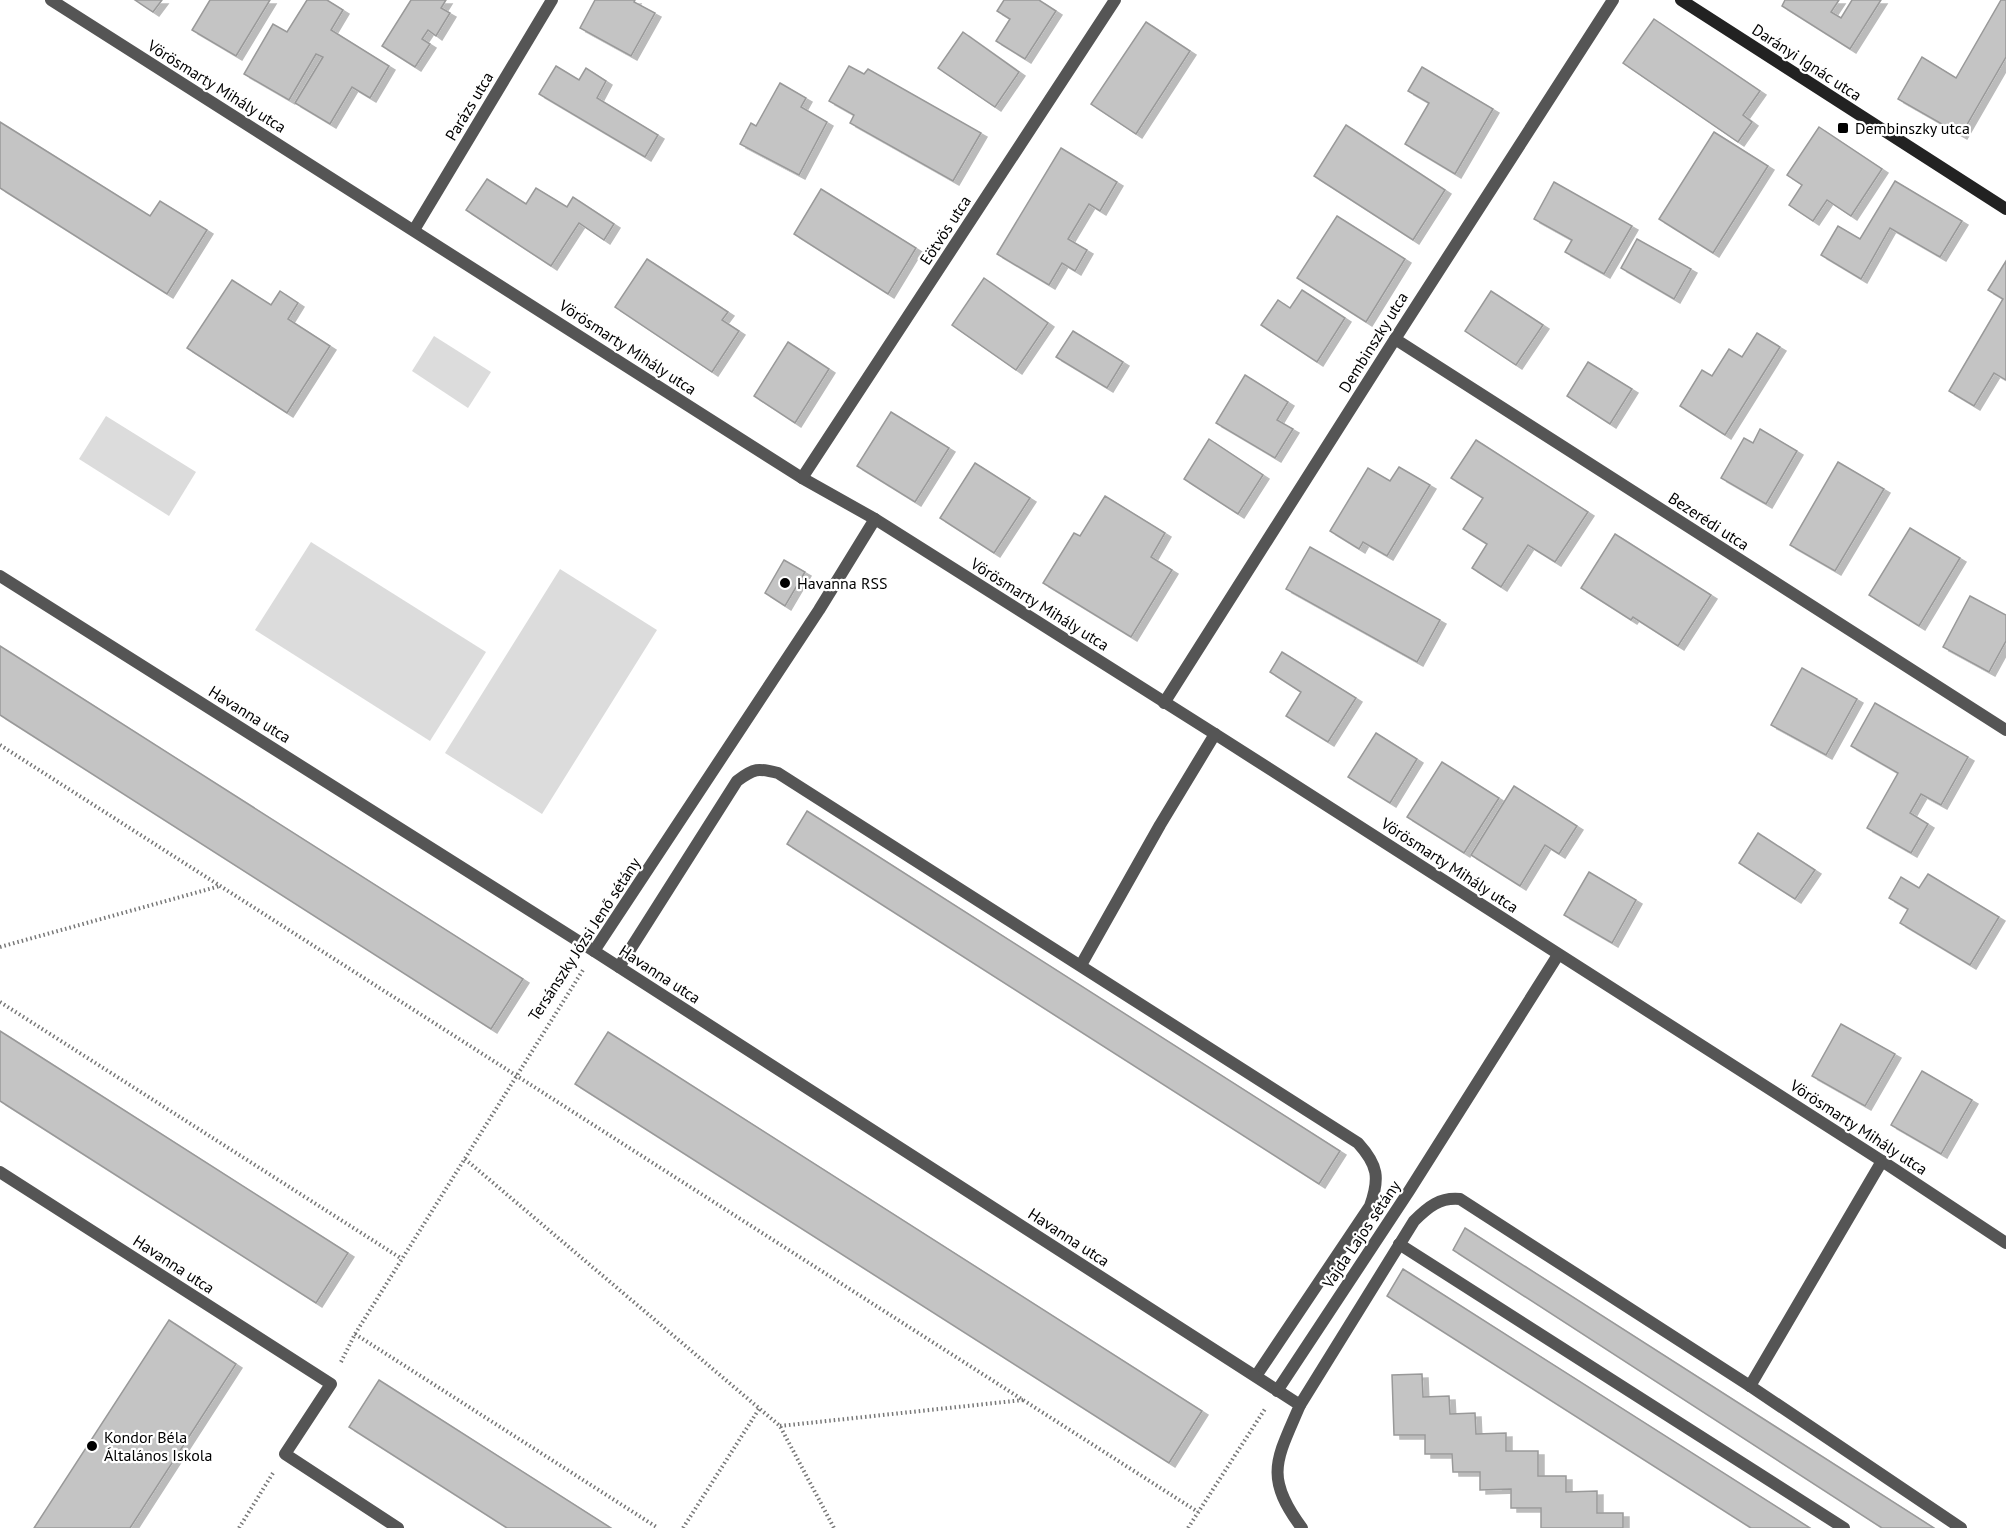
<svg xmlns="http://www.w3.org/2000/svg" width="2006" height="1528" font-family="'PT Sans',sans-serif">
<style>
.green{fill:#dcdcdc}
.building{fill:#c4c4c4;stroke:#999;stroke-width:1.5;filter:url(#shadow)}
.lines{fill:none;stroke-linecap:round;stroke-linejoin:round}
.path{stroke:#777;stroke-width:4;stroke-dasharray:1.5 3;stroke-linecap:butt}
.lane{stroke:#555;stroke-width:12}
.street{stroke:#555;stroke-width:12}
.secondary{stroke:#222;stroke-width:12}
.poi-dot{fill:#000;stroke:#fff;stroke-width:2}
.labels{text-anchor:middle;stroke-width:4.5;stroke-linejoin:round;paint-order:stroke}
.street-label{font-size:16px;fill:#000;stroke:#fff}
.poi-label{font-size:16px;fill:#000;stroke:#fff;text-anchor:start}
</style>
<defs>
<filter id="shadow"><feDropShadow dx="6" dy="4" stdDeviation="0" flood-color="#0004"/></filter>
</defs>
<rect width="100%" height="100%" fill="#fff"/>
<g class="green">
<polygon points="434,336 491,372 468,408 412,371"/>
<polygon points="106,416 196,472 169,516 79,459"/>
<polygon points="311,542 486,652 430,741 255,630"/>
<polygon points="560,569 657,630 542,814 445,753"/>
</g>
<g class="building">
<polygon points="135,0 162,0 153,12"/>
<polygon points="210,0 270,0 236,56 192,30"/>
<polygon points="307,0 327,0 343,10 331,30 389,66 370,98 352,87 330,124 295,103 323,57 316,54 289,100 244,74 273,24 287,32"/>
<polygon points="411,0 446,0 441,8 450,13 436,36 428,30 422,39 430,44 415,67 382,46"/>
<polygon points="595,0 635,0 634,2 655,13 631,56 580,28"/>
<polygon points="1004,0 1039,0 1056,11 1025,59 996,41 1010,19 997,11"/>
<polygon points="1785,0 1839,0 1831,12 1841,18 1852,0 1881,0 1850,49 1782,6"/>
<polygon points="2001,0 2006,0 2006,57 1961,135 1898,99 1922,57 1956,78"/>
<polygon points="1654,19 1760,91 1743,115 1752,122 1738,142 1623,63"/>
<polygon points="1146,22 1190,51 1136,134 1091,104"/>
<polygon points="963,32 1019,72 995,107 938,68"/>
<polygon points="556,66 579,80 586,68 606,81 597,98 658,135 645,157 539,94"/>
<polygon points="849,66 864,74 868,69 981,133 953,181 850,123 854,115 829,101"/>
<polygon points="1422,67 1493,109 1455,174 1405,144 1429,103 1408,91"/>
<polygon points="780,83 806,98 801,107 827,122 799,175 740,144 751,123 756,126"/>
<polygon points="0,122 150,216 160,201 207,230 167,294 0,188"/>
<polygon points="1346,125 1445,190 1413,240 1314,176"/>
<polygon points="1819,127 1882,169 1851,216 1827,200 1813,221 1789,205 1802,185 1787,175"/>
<polygon points="1714,132 1768,166 1713,253 1659,219"/>
<polygon points="1061,148 1117,182 1100,211 1089,204 1068,239 1087,250 1075,271 1062,263 1049,285 997,254"/>
<polygon points="487,179 526,204 536,188 567,207 573,197 614,224 604,240 579,223 551,266 466,210"/>
<polygon points="1895,181 1962,221 1940,257 1890,228 1861,279 1821,255 1838,226 1860,239"/>
<polygon points="1554,182 1632,226 1604,274 1565,252 1572,240 1534,219"/>
<polygon points="821,189 916,248 888,294 794,234"/>
<polygon points="1337,216 1405,259 1366,322 1297,278"/>
<polygon points="1637,239 1691,269 1674,299 1621,268"/>
<polygon points="647,259 728,312 722,320 739,331 712,372 615,307"/>
<polygon points="2006,261 2006,380 1994,373 1974,406 1949,391 2003,299 1988,290"/>
<polygon points="984,278 1048,323 1016,370 952,325"/>
<polygon points="232,280 271,305 280,291 298,303 288,319 330,346 287,413 187,348"/>
<polygon points="1302,290 1345,318 1317,362 1261,325 1278,300 1290,308"/>
<polygon points="1491,291 1543,325 1516,365 1465,331"/>
<polygon points="1073,331 1123,362 1107,388 1056,357"/>
<polygon points="1757,333 1780,347 1725,435 1680,406 1702,370 1712,376 1729,349 1742,357"/>
<polygon points="788,342 829,369 795,423 754,396"/>
<polygon points="1588,362 1632,389 1610,424 1567,396"/>
<polygon points="1245,375 1288,402 1277,420 1293,429 1275,458 1216,423"/>
<polygon points="891,412 949,448 915,502 857,466"/>
<polygon points="1760,429 1797,451 1766,504 1721,478 1744,438 1753,443"/>
<polygon points="1209,439 1263,475 1238,514 1184,479"/>
<polygon points="1476,440 1588,512 1555,562 1528,545 1501,587 1472,568 1487,544 1463,529 1483,498 1451,478"/>
<polygon points="1838,462 1884,489 1835,571 1790,545"/>
<polygon points="975,463 1030,498 994,553 940,518"/>
<polygon points="1399,467 1430,485 1387,556 1363,542 1359,549 1330,531 1368,468 1390,481"/>
<polygon points="1105,496 1165,533 1151,557 1172,570 1131,637 1043,583 1074,533 1080,536"/>
<polygon points="1910,528 1960,558 1919,626 1869,595"/>
<polygon points="1615,534 1711,595 1678,646 1633,617 1631,620 1581,588"/>
<polygon points="1310,547 1440,620 1417,662 1286,589"/>
<polygon points="784,560 805,572 785,606 765,593"/>
<polygon points="1970,596 2006,615 2006,641 1989,672 1943,647"/>
<polygon points="0,646 523,979 491,1029 0,715"/>
<polygon points="1282,652 1356,698 1328,742 1286,716 1301,692 1270,672"/>
<polygon points="1802,668 1857,699 1826,755 1771,725"/>
<polygon points="1875,703 1968,757 1941,805 1921,794 1910,813 1928,824 1911,853 1867,828 1898,773 1851,746"/>
<polygon points="1376,733 1417,759 1390,803 1348,777"/>
<polygon points="1442,762 1499,798 1464,853 1407,817"/>
<polygon points="1514,786 1577,826 1559,854 1545,845 1520,886 1471,855"/>
<polygon points="807,811 1340,1151 1319,1184 787,844"/>
<polygon points="1758,833 1815,870 1795,899 1739,863"/>
<polygon points="1589,872 1636,900 1612,943 1564,915"/>
<polygon points="1928,874 1999,917 1970,965 1900,923 1908,909 1889,898 1901,877 1919,888"/>
<polygon points="1841,1024 1895,1054 1865,1106 1812,1076"/>
<polygon points="0,1031 348,1253 316,1303 0,1101"/>
<polygon points="608,1032 1202,1411 1169,1463 575,1084"/>
<polygon points="1922,1071 1972,1100 1941,1154 1891,1125"/>
<polygon points="1465,1228 1934,1528 1882,1528 1453,1250"/>
<polygon points="1403,1269 1810,1528 1751,1528 1387,1296"/>
<polygon points="169,1320 236,1364 130,1528 34,1528"/>
<polygon points="1422,1374 1423,1397 1449,1396 1450,1414 1475,1413 1476,1434 1506,1433 1506,1451 1538,1451 1538,1476 1566,1476 1566,1492 1597,1491 1597,1513 1623,1513 1623,1528 1541,1528 1541,1508 1511,1508 1511,1489 1480,1490 1480,1472 1453,1472 1452,1454 1425,1454 1425,1435 1394,1435 1392,1375"/>
<polygon points="379,1380 611,1528 507,1528 349,1427"/>
</g>
<g class="lines">
<g class="path">
<polyline points="0,745 1198,1512"/>
<polyline points="0,947 220,886"/>
<polyline points="0,1002 402,1259"/>
<polyline points="465,1159 780,1426 834,1528"/>
<polyline points="355,1334 658,1528"/>
<polyline points="341,1362 355,1334 583,970"/>
<polyline points="780,1426 1023,1400"/>
<polyline points="239,1528 273,1473"/>
<polyline points="683,1528 759,1409"/>
<polyline points="1188,1528 1265,1409"/>
</g>
<g class="lane">
<path d="M619 967 737 781C754 768 758 768 778 773L1358 1143C1378 1165 1380 1178 1370 1206L1256 1376"/>
<polyline points="1399,1244 1844,1528"/>
<path d="M1300 1405 1414 1221C1428 1207 1440 1197 1460 1199L1750 1386 1961 1528"/>
</g>
<g class="street">
<polyline points="51,0 802,478 875,519 1215,734 1882,1161 2006,1243"/>
<polyline points="414,230 552,0"/>
<polyline points="1395,339 2006,730"/>
<polyline points="802,478 1115,0"/>
<path d="M0 576 594 951 1300 1405C1277 1459 1263 1476 1302 1528"/>
<polyline points="1164,703 1395,339 1613,0"/>
<polyline points="594,951 819,610 875,519"/>
<polyline points="1081,965 1160,825 1215,734"/>
<polyline points="0,1172 331,1384 285,1454 398,1528"/>
<polyline points="1750,1386 1882,1161"/>
<polyline points="1277,1391 1409,1191 1558,955"/>
</g>
<polyline class="secondary" points="1681,0 2006,209"/>
</g>
<g class="poi-dot">
<rect x="1837" y="122" width="12" height="12" rx="3"/>
<circle cx="785" cy="583" r="6"/>
<circle cx="92" cy="1446" r="6"/>
</g>
<g class="labels">
<g class="street-label">
<text transform="translate(1807 62) rotate(33)" y="6">Darányi Ignác utca</text>
<text transform="translate(217 86) rotate(32)" y="6">Vörösmarty Mihály utca</text>
<text transform="translate(469 106) rotate(-59)" y="6">Parázs utca</text>
<text transform="translate(945 230) rotate(-57)" y="6">Eötvös utca</text>
<text transform="translate(1373 342) rotate(-58)" y="6">Dembinszky utca</text>
<text transform="translate(628 347) rotate(33)" y="6">Vörösmarty Mihály utca</text>
<text transform="translate(1709 521) rotate(33)" y="6">Bezerédi utca</text>
<text transform="translate(1040 604) rotate(32)" y="6">Vörösmarty Mihály utca</text>
<text transform="translate(250 714) rotate(32)" y="6">Havanna utca</text>
<text transform="translate(1450 865) rotate(33)" y="6">Vörösmarty Mihály utca</text>
<text transform="translate(584 939) rotate(-57)" y="6">Tersánszky Józsi Jenő sétány</text>
<text transform="translate(660 974) rotate(33)" y="6">Havanna utca</text>
<text transform="translate(1859 1127) rotate(33)" y="6">Vörösmarty Mihály utca</text>
<text transform="translate(1361 1234) rotate(-56)" y="6">Vajda Lajos sétány</text>
<text transform="translate(1069 1237) rotate(33)" y="6">Havanna utca</text>
<text transform="translate(174 1264) rotate(33)" y="6">Havanna utca</text>
</g>
<g class="poi-label">
<text x="1855" y="134">Dembinszky utca</text>
<text x="797" y="589">Havanna RSS</text>
<text x="104" y="1443">Kondor Béla<tspan x="104" dy="18">Általános Iskola</tspan></text>
</g>
</g>
</svg>
